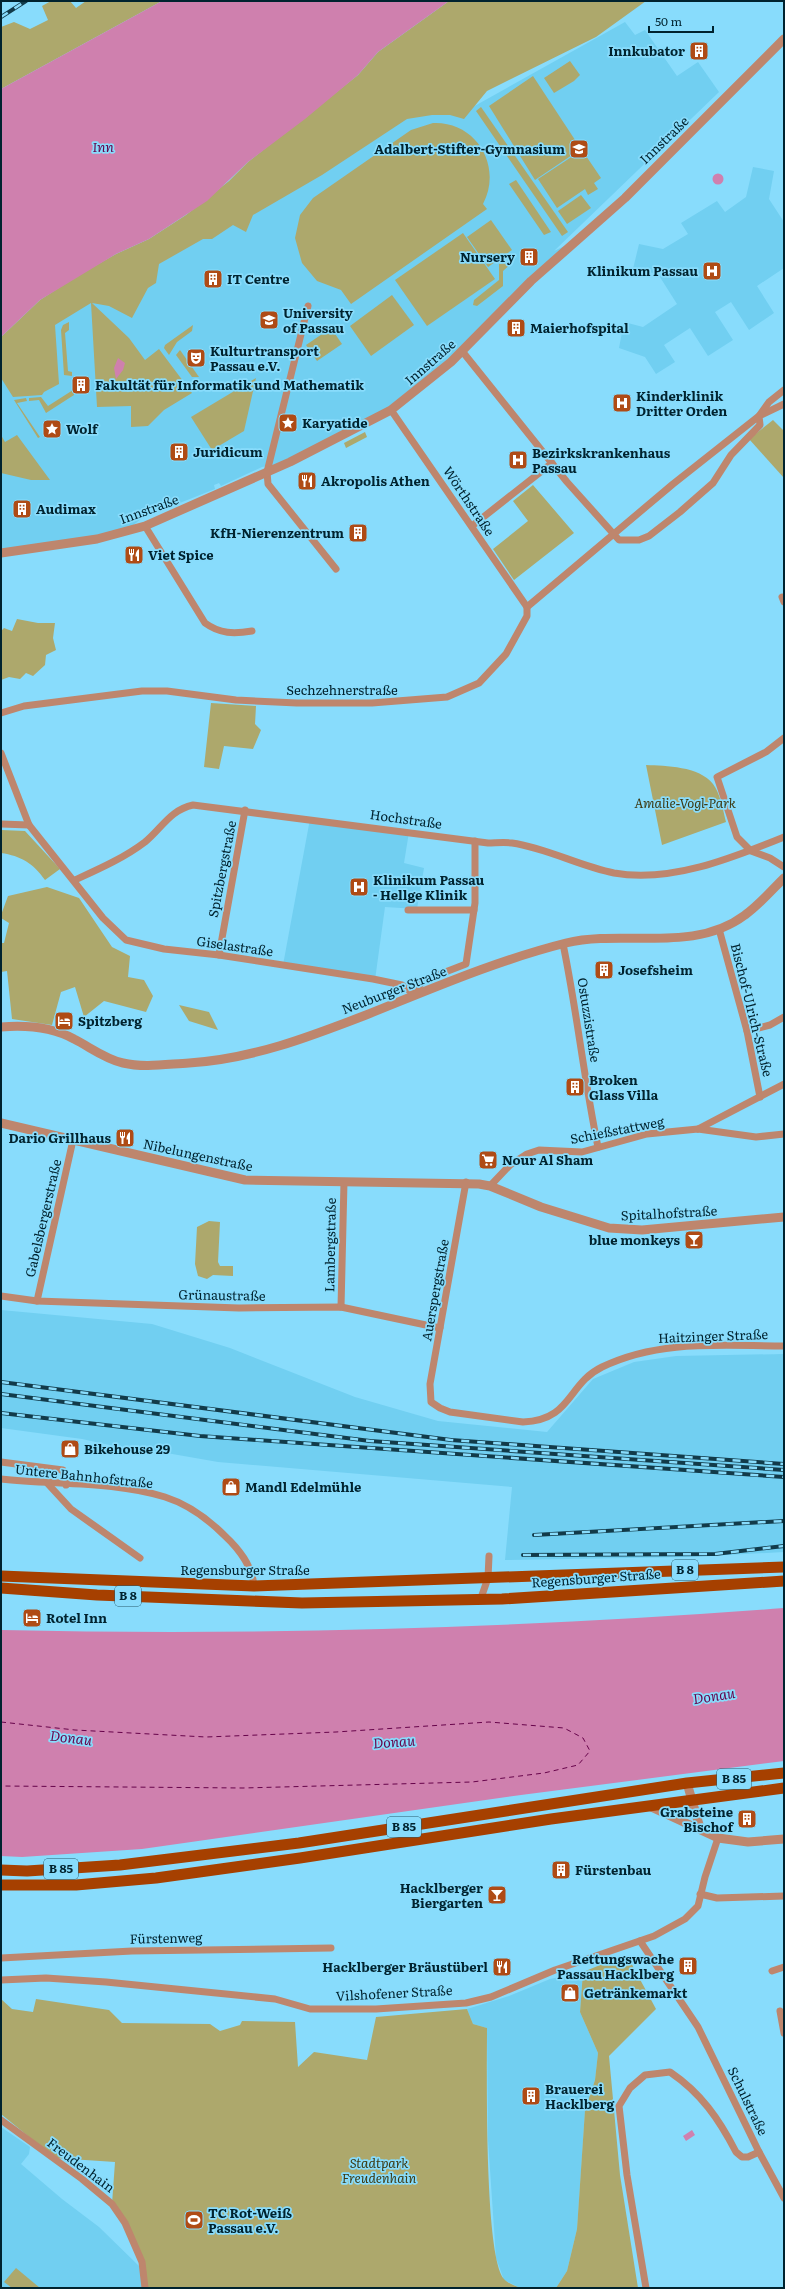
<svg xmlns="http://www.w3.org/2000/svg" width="785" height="2289" font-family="Literata,serif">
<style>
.built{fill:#71cff1}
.green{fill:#ada86c}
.water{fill:#cf80ae}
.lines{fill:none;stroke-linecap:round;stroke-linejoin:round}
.ferry{stroke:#66034a;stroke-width:1;stroke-dasharray:5 4;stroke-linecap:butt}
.minor{stroke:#be866d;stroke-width:7}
.tertiary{stroke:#be866d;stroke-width:9}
.primary{stroke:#a64000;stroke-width:11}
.rail-casing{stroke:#123b4a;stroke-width:4}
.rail{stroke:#88dcfc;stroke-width:2.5;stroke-dasharray:8;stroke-linecap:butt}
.labels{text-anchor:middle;stroke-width:3.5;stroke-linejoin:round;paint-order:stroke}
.shield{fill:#88dcfc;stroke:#295a6c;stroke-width:1}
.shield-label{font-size:12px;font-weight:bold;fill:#00232f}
.poi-label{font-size:13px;font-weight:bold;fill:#00232f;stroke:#88dcfc;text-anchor:start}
.street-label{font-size:13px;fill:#00232f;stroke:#88dcfc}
.park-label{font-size:13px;font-style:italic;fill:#3d3a13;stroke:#88dcfc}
.water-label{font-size:14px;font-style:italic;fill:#66034a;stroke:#88dcfc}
</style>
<rect width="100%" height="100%" fill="#88dcfc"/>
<g class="built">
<polygon points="625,22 635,35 645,30 677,76 698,62 719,92 554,251 577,240 406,399 290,462 262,467 221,486 219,483 214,485 215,489 142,518 124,533 1,553 1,364 67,298 421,108 471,108"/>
<polygon points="753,167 774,171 769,199 784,222 784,268 757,286 774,313 749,330 731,302 715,312 733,340 708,356 690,328 664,345 675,362 656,374 645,357 619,348 624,322 643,327 677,304 658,274 633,269 639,244 663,249 688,234 681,223 717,201 725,212 746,197"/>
<polygon points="310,819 409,832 404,863 424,868 417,909 385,907 375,980 283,965"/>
<polygon points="1,1310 152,1324 230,1348 355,1397 438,1421 547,1432 593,1379 634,1362 676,1356 784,1354 784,1552 688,1557 505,1560 512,1487 218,1462 138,1448 137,1451 82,1439 1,1428"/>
<polygon points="583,1972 580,2012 598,2053 595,2080 585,2110 577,2229 567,2271 556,2288 520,2288 504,2280 496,2258 488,2140 487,2028 473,2024 467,2009 509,1996 550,1979"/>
<polygon points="1,2127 30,2147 29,2154 21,2164 62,2199 99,2227 140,2267 142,2288 1,2288"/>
</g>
<g class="green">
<polygon points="51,1 70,1 76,8 86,1 162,1 1,89 1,27 14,22 30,29 48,20 42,6"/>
<polygon points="449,1 646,1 596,37 487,91 464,119 450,115 432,115 407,119 322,175 253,215 246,232 233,225 212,239 203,239 159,264 156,283 148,288 132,318 109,306 92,303 129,338 145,360 159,349 192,393 164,410 148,426 131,427 131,406 97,407 91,303 55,325 59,384 44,392 42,395 13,397 1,378 1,337 40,300 77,276 116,254 149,239 186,215 229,181 248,162 358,75 378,52"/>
<polygon points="570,61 580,75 574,81 554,93 544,78"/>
<polygon points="533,76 581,149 535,180 489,106"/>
<polygon points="481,107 568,232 562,236 476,111"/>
<path d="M433 123C476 121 503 166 483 204L487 209 351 304 341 290 317 281 302 263 295 238 300 215 313 198 411 130Z"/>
<polygon points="582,150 601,178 594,183 598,189 588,195 585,189 557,208 538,179"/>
<polygon points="516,180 551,232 544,235 509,184"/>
<polygon points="581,195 591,208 567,224 558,211"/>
<polygon points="491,220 512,250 488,267 467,237"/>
<polygon points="463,233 495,279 427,326 395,280"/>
<polygon points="514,261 503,271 503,286 477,306 473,305 474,300 499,280 499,264"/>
<polygon points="392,295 414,325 371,356 350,326"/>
<polygon points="69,322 69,330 65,333 68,371 72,372 72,376 64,375 61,330 63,325"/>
<polygon points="193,325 192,331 177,342 169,355 164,348 165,345"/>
<polygon points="331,328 342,344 317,361 306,345"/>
<polygon points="180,350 199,377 192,377 176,355"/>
<polygon points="256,378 244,431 212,450 191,417"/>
<polygon points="73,390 74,395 46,413 39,400 29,401 29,398 41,397 48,406"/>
<polygon points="26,398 27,401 17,403 40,437 38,438 14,400"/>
<polygon points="773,420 784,431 784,478 749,439"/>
<polygon points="365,432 367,437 346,448 344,443"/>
<polygon points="1,435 5,442 17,435 50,480 31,480 1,473"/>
<polygon points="533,485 574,533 514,580 493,549 528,521 513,501"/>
<polygon points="17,619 38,623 55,623 53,638 56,650 46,655 45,665 33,676 26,673 20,679 9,677 1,680 1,631 4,628 12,631"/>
<polygon points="211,703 256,706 255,724 261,730 253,749 224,746 219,769 204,767"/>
<path d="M646 765C666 766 699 766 713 784 720 793 723 810 726 822L662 845Z"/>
<path d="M1 830 25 831 60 869 45 880C33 863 21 856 1 853Z"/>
<polygon points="47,887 79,898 112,947 130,956 128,977 144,980 153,996 146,1012 104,1001 84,1017 75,987 61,992 52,1025 12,1019 7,971 1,972 1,943 4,943 9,923 1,918 1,915 8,896"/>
<polygon points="179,1005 209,1012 218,1030 189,1021"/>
<polygon points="209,1221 220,1222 218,1262 220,1266 233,1266 233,1276 213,1275 207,1279 198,1276 195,1264 197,1227"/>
<polygon points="629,1959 656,2009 609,2056 620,2175 638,2288 556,2288 567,2271 577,2229 585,2110 595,2080 598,2053 580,2012 583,1972 610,1961"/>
<path d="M1 1999 12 2009 33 2012 36 1999 109 2010 122 2023 210 2024 220 2031 240 2025 242 2021 295 2022 298 2067 314 2052 367 2060 376 2017 467 2009 473 2024 487 2028C487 2068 484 2256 504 2279 507 2283 516 2286 520 2288H146L143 2258 112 2204 115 2162 55 2158 1 2114Z"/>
<polygon points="16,2268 40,2288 12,2288 4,2282"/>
</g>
<g class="water">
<polygon points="162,1 449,1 378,52 358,75 305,119 248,162 207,201 149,239 116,254 40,300 1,337 1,89"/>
<circle cx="718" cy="179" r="5.5"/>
<polygon points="118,358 125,363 123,370 116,379 114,368"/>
<path d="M784 1608V1761L521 1795 142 1849 22 1857 1 1856V1630C262 1636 524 1628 784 1608Z"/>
<polygon points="692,2130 695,2135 686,2141 683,2136"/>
</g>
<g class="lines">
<polyline class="ferry" points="1,1722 75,1730 206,1737 336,1732 489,1722 564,1728 583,1738 590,1751 578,1765 544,1773 472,1782 243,1788 1,1786"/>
<g class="minor">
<polyline points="308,306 267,472 268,484 336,569"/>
<polyline points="462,351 567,482 619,540 639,540 649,536 680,512 713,483 731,455 760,425 759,416 784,404"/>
<polyline points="391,410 527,607"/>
<path d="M145 526 205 623C220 634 234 634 252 631"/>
<polyline points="472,526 552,463"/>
<polyline points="782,597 784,602"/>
<polyline points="1,713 24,706 142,691 167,691 236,700 297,703 372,703 447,697 479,683 506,654 527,616 527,607 673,484 759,416 769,402 784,390"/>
<polyline points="784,738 766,752 717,777 737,837 751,851 770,858 784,867"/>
<polyline points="1,753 29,825 103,918 126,940 164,949 219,955 373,979 402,985 415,995 422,981 466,964 475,903 475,841"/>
<polyline points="1,824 29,825"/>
<path d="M75 880C99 869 124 858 145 842 162 828 170 810 193 805L488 843C495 843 504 842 512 843 547 848 579 866 614 873 671 883 732 858 784 837"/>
<polyline points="408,910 474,910"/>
<polyline points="719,929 747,1031 760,1097"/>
<path d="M563 944C577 1011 584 1080 598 1147"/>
<polyline points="219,955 245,810"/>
<polyline points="747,1031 770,1025 784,1017"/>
<polyline points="698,1129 784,1084"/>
<path d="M466 1182 430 1384 431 1402 440 1408 450 1412 523 1422C572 1420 567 1384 602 1367 660 1339 722 1346 784 1346"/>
<polyline points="490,1186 510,1165 527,1154 539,1150 582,1152 647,1134 698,1129 756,1137 784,1134"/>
<polyline points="1,1296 37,1301 239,1308 341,1307 440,1328"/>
<polyline points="37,1301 73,1140"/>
<polyline points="341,1307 344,1182"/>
<polyline points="1,1462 63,1470 66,1485"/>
<path d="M1 1479C55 1485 113 1481 165 1497 187 1504 208 1519 224 1535 239 1549 252 1565 254 1586"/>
<polyline points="48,1484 71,1509 140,1558"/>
<polyline points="481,1598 488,1578 489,1556"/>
<polyline points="700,1894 717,1898 784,1896"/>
<path d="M640 1941 698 2027 759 2152 748 2157H742L736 2152C719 2119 701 2093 670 2072L645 2075 630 2088 619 2106 627 2175 646 2288"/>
<polyline points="1,1958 132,1951 331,1948"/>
<polyline points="772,1971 784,1967"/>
<polyline points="1,1980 46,1978 106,1982 275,1999 310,2009 376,2009 466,2003 491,1997 555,1970 654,1936 685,1919 698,1906 705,1877 718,1838"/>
<polyline points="780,2011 784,2033"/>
<polyline points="1,2120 82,2179 112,2204 125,2223 142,2262 145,2288"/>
<polyline points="759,2152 784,2198"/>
</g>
<g class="tertiary">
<polyline points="1,553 97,539 145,526 290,462 391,410 451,362 531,281 625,198 784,39"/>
<path d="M1 1027C25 1025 52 1027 74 1039 90 1047 105 1059 123 1063 144 1068 168 1064 189 1063 252 1059 309 1037 366 1015 431 989 498 960 566 943 625 929 693 954 745 915 759 905 772 890 784 878"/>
<polyline points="1,1123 245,1180 479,1184 490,1186 541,1207 609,1228 642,1230 784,1217"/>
<polyline points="687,1783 700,1828"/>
<polyline points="649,1806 718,1838 748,1842 784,1839"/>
</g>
<g class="primary">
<polyline points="1,1576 254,1586 784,1567"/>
<polyline points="1,1588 97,1595 302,1603 502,1599 784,1581"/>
<polyline points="1,1870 27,1871 120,1865 299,1843 687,1783 784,1773"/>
<polyline points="1,1885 76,1885 156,1878 300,1858 551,1819 784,1788"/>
</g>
<defs>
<g id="rail">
<polyline points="1,17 26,1"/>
<polyline points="1,1382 451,1440 784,1464"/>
<polyline points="1,1394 370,1441 784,1470"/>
<polyline points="1,1413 200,1436 784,1477"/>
<polyline points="534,1535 784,1521"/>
<polyline points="523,1555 715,1554 784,1546"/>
</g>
</defs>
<use href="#rail" class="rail-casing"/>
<use href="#rail" class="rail"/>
</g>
<defs>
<symbol id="building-square" viewBox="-11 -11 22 22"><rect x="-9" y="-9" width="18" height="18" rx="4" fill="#af4b15" stroke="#88dcfc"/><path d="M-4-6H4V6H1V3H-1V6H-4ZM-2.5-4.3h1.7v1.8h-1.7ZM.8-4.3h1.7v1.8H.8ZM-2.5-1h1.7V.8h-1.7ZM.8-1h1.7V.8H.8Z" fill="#fff"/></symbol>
<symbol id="school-square" viewBox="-11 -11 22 22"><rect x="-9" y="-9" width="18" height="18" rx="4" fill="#af4b15" stroke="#88dcfc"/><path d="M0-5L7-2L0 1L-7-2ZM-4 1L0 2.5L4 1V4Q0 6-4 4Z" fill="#fff"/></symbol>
<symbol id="hospital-square" viewBox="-11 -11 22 22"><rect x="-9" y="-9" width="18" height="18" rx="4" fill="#af4b15" stroke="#88dcfc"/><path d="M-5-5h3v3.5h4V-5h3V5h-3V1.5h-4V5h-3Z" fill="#fff"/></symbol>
<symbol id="university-square" viewBox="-11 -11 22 22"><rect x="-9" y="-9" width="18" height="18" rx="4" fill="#af4b15" stroke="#88dcfc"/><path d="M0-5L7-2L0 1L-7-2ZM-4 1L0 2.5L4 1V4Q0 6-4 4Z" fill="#fff"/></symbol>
<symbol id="theatre-square" viewBox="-11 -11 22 22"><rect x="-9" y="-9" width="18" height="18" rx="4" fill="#af4b15" stroke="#88dcfc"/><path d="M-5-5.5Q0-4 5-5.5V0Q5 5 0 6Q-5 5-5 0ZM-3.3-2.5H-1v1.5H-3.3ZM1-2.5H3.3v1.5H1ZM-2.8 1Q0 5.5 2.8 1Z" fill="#fff"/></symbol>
<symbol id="sight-square" viewBox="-11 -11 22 22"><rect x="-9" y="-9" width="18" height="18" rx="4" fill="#af4b15" stroke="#88dcfc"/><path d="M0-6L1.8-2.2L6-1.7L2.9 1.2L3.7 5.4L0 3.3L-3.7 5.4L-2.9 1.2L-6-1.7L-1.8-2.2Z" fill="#fff"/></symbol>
<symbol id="restaurant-square" viewBox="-11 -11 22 22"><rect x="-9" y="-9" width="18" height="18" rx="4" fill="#af4b15" stroke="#88dcfc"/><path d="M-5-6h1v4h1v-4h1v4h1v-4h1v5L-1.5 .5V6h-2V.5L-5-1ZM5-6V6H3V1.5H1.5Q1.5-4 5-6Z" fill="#fff"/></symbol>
<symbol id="hotel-square" viewBox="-11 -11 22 22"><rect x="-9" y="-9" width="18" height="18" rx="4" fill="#af4b15" stroke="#88dcfc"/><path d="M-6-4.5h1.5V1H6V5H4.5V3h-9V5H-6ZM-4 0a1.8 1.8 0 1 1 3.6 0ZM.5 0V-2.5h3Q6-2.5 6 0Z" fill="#fff"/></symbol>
<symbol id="supermarket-square" viewBox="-11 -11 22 22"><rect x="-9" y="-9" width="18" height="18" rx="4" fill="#af4b15" stroke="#88dcfc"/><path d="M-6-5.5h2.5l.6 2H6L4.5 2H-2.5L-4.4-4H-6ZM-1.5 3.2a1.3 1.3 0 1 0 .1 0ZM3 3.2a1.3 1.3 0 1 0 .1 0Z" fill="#fff"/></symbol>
<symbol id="bar-square" viewBox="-11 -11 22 22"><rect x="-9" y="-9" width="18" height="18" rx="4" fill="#af4b15" stroke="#88dcfc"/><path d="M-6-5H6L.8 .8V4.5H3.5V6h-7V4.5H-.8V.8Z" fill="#fff"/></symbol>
<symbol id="shop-square" viewBox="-11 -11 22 22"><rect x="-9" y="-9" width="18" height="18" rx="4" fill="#af4b15" stroke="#88dcfc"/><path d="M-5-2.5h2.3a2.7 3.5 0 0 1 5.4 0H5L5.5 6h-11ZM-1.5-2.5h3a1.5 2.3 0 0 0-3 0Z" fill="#fff"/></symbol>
<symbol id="stadium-square" viewBox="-11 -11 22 22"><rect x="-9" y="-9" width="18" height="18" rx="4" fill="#af4b15" stroke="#88dcfc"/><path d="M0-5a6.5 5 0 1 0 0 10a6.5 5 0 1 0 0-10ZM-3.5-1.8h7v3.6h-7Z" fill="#fff"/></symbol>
</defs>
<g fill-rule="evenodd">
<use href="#building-square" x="688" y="40" width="22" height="22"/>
<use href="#school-square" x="568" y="138" width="22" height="22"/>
<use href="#building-square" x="518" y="246" width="22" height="22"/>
<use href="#hospital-square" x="701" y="260" width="22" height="22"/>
<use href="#building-square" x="202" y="268" width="22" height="22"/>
<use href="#university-square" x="258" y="309" width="22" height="22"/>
<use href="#building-square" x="505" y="317" width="22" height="22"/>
<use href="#theatre-square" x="185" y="347" width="22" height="22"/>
<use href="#building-square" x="70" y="374" width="22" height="22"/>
<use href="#hospital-square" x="611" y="392" width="22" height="22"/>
<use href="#sight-square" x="277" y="412" width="22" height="22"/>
<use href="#sight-square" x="41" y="418" width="22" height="22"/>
<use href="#building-square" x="168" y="441" width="22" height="22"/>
<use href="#hospital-square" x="507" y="449" width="22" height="22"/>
<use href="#restaurant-square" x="296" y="470" width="22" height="22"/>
<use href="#building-square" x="11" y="498" width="22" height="22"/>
<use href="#building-square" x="347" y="522" width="22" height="22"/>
<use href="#restaurant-square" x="123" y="544" width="22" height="22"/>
<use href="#hospital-square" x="348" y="876" width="22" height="22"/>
<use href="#building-square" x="593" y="959" width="22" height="22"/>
<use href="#hotel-square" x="53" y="1010" width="22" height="22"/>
<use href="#building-square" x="564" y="1076" width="22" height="22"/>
<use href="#restaurant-square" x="114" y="1127" width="22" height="22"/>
<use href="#supermarket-square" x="477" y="1149" width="22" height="22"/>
<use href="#bar-square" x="683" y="1229" width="22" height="22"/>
<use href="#shop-square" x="59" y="1438" width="22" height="22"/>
<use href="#shop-square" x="220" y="1476" width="22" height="22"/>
<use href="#hotel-square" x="21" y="1607" width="22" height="22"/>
<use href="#building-square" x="736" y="1808" width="22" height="22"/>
<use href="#building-square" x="550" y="1859" width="22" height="22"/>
<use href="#bar-square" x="486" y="1884" width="22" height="22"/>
<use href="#building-square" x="677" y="1955" width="22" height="22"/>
<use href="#restaurant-square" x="491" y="1956" width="22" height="22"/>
<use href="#shop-square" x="559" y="1982" width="22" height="22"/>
<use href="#building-square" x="520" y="2085" width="22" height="22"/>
<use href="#stadium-square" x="183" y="2209" width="22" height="22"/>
</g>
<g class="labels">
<g class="shield">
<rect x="672" y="1560" width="26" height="20" rx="3"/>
<rect x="115" y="1586" width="26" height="20" rx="3"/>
<rect x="717" y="1769" width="34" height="20" rx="3"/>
<rect x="387" y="1817" width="34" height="20" rx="3"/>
<rect x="44" y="1859" width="34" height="20" rx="3"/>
</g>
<g class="shield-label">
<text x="685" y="1574">B 8</text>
<text x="128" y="1600">B 8</text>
<text x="734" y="1783">B 85</text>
<text x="404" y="1831">B 85</text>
<text x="61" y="1873">B 85</text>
</g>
<g class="poi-label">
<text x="685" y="56" text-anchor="end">Innkubator</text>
<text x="565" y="154" text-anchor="end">Adalbert-Stifter-Gymnasium</text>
<text x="515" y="262" text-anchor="end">Nursery</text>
<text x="698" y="276" text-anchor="end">Klinikum Passau</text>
<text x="227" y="284">IT Centre</text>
<text x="283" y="318">University<tspan x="283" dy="15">of Passau</tspan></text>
<text x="530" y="333">Maierhofspital</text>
<text x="210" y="356">Kulturtransport<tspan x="210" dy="15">Passau e.V.</tspan></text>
<text x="95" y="390">Fakultät für Informatik und Mathematik</text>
<text x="636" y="401">Kinderklinik<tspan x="636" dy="15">Dritter Orden</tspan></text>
<text x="302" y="428">Karyatide</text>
<text x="66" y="434">Wolf</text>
<text x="193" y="457">Juridicum</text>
<text x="532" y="458">Bezirkskrankenhaus<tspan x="532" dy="15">Passau</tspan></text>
<text x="321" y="486">Akropolis Athen</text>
<text x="36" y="514">Audimax</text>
<text x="344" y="538" text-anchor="end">KfH-Nierenzentrum</text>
<text x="148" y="560">Viet Spice</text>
<text x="373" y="885">Klinikum Passau<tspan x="373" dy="15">- Hellge Klinik</tspan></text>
<text x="618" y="975">Josefsheim</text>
<text x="78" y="1026">Spitzberg</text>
<text x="589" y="1085">Broken<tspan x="589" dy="15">Glass Villa</tspan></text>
<text x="111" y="1143" text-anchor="end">Dario Grillhaus</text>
<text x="502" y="1165">Nour Al Sham</text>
<text x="680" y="1245" text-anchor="end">blue monkeys</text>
<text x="84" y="1454">Bikehouse 29</text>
<text x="245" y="1492">Mandl Edelmühle</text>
<text x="46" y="1623">Rotel Inn</text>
<text x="733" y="1817" text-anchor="end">Grabsteine<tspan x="733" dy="15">Bischof</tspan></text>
<text x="575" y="1875">Fürstenbau</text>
<text x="483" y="1893" text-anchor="end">Hacklberger<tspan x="483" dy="15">Biergarten</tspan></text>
<text x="674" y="1964" text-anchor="end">Rettungswache<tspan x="674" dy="15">Passau Hacklberg</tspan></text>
<text x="488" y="1972" text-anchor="end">Hacklberger Bräustüberl</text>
<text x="584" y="1998">Getränkemarkt</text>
<text x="545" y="2094">Brauerei<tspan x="545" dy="15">Hacklberg</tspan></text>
<text x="208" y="2218">TC Rot-Weiß<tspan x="208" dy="15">Passau e.V.</tspan></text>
</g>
<g class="street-label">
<text transform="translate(664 140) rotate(-44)" y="5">Innstraße</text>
<text transform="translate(430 362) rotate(-41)" y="5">Innstraße</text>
<text transform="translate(469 501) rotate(56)" y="5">Wörthstraße</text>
<text transform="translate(149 509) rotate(-20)" y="5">Innstraße</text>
<text x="342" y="695">Sechzehnerstraße</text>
<text transform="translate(406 819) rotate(8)" y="5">Hochstraße</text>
<text transform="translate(222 869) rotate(-79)" y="5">Spitzbergstraße</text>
<text transform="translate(235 946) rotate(8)" y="5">Giselastraße</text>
<text transform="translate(394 990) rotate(-21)" y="5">Neuburger Straße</text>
<text transform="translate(752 1010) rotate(76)" y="5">Bischof-Ulrich-Straße</text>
<text transform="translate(589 1020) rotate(81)" y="5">Ostuzzistraße</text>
<text transform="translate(617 1130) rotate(-11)" y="5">Schießstattweg</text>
<text transform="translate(198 1155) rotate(12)" y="5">Nibelungenstraße</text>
<text transform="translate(669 1213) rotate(-3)" y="5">Spitalhofstraße</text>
<text transform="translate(43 1218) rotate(-77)" y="5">Gabelsbergerstraße</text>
<text transform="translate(330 1245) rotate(-89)" y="5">Lambergstraße</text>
<text transform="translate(435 1290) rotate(-80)" y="5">Auerspergstraße</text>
<text transform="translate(222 1295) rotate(1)" y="5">Grünaustraße</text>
<text transform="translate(713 1336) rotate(-2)" y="5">Haitzinger Straße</text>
<text transform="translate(84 1476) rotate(6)" y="5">Untere Bahnhofstraße</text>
<text x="245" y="1575">Regensburger Straße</text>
<text transform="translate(596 1578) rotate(-4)" y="5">Regensburger Straße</text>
<text transform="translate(166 1938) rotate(-1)" y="5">Fürstenweg</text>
<text transform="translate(394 1993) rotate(-3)" y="5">Vilshofener Straße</text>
<text transform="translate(748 2101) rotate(64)" y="5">Schulstraße</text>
<text transform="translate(81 2165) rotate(37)" y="5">Freudenhain</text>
</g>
<g class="park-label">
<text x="685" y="808">Amalie-Vogl-Park</text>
<text x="379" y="2168">Stadtpark<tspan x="379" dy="15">Freudenhain</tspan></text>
</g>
<g class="water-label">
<text x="103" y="152">Inn</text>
<text transform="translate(714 1696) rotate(-9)" y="5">Donau</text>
<text transform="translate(71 1738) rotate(7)" y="5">Donau</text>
<text transform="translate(394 1742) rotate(-4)" y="5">Donau</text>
</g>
</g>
<rect width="785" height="2289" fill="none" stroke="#00232f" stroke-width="4"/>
<path d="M649 26v6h64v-6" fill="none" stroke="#00232f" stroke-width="2"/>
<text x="655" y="26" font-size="12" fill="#00232f" stroke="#88dcfc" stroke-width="3" paint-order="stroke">50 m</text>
</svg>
